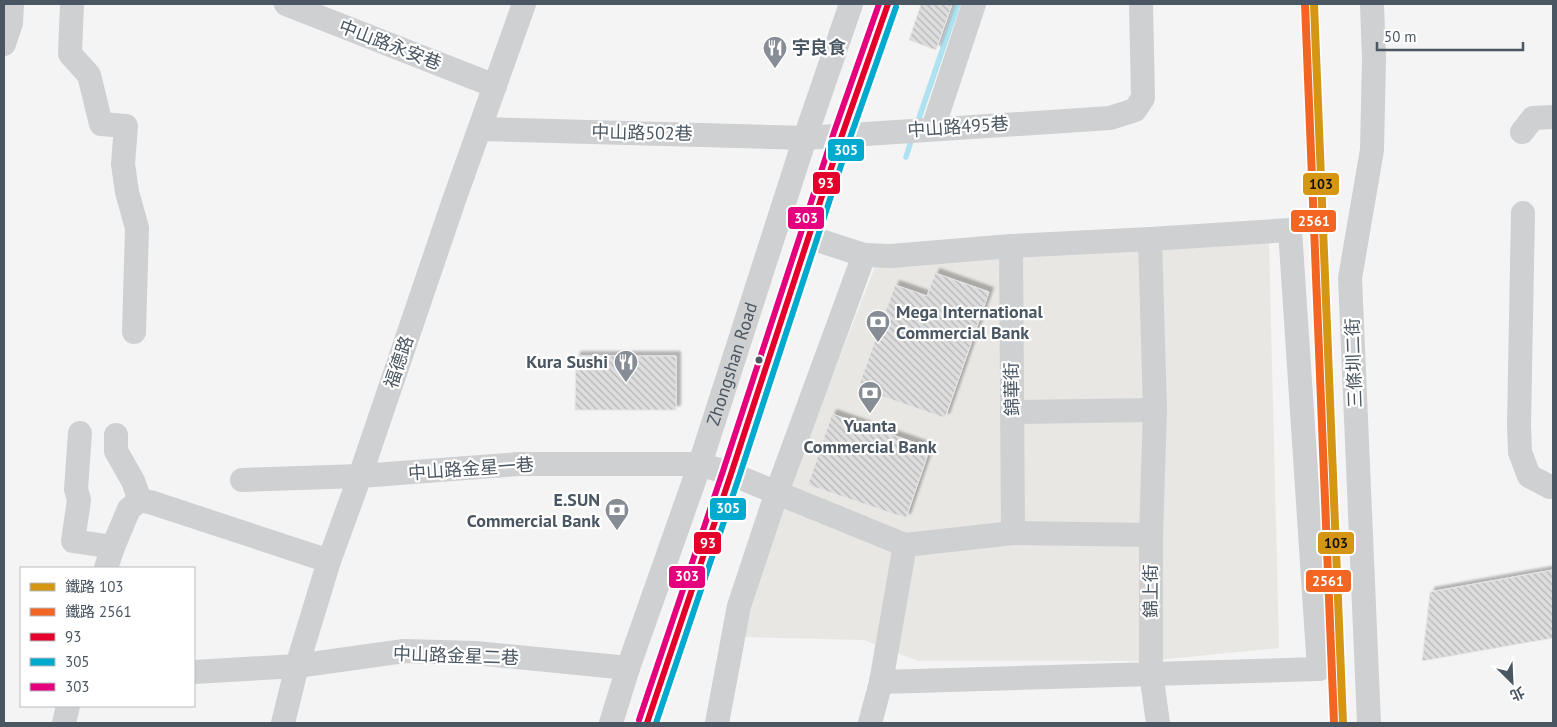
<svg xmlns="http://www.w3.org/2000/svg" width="1557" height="727" font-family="'PT Sans','Noto Sans TC',sans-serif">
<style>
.commercial{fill:#e8e7e3}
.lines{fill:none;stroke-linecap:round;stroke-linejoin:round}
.stream{stroke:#aee2f0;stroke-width:5.5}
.building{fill:url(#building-back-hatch);stroke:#e5e6e7;filter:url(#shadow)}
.minor{stroke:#ced0d2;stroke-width:24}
.bus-1-casing{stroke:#fff;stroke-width:10}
.bus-2-casing{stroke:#fff;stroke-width:10}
.bus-3-casing{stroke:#fff;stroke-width:10}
.bus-1{stroke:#e4002b;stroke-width:6}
.bus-2{stroke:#00a9ce;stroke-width:6}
.bus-3{stroke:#e5007d;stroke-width:6}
.rail-1-casing{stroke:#fff;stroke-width:11}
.rail-2-casing{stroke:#fff;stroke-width:11}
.rail-1{stroke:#d49613;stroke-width:8}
.rail-2{stroke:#f26522;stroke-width:8}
.bus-dot{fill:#4a5661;stroke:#fff;stroke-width:2}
.labels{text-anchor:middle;stroke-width:4.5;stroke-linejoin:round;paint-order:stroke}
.street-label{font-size:18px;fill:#4a5661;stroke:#fff}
.poi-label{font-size:18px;font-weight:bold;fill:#4a5661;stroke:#fff;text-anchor:start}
.line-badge{stroke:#fff;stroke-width:2}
.badge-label{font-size:14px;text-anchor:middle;font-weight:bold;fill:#fff}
.pale-badge-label{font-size:14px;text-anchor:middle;font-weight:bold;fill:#111}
</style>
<defs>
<pattern id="building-back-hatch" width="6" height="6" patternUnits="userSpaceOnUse" patternTransform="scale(1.25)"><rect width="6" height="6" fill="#ddddde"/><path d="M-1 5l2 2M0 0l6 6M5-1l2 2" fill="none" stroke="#b5b6b7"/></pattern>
<filter id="shadow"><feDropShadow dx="4.5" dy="-4.5" stdDeviation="1" flood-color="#0004"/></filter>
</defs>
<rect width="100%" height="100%" fill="#f4f4f4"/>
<polygon class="commercial" points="1269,241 1279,648 1147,661 918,661 864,640 745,637 762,555 875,267"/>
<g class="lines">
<g class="stream">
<polyline points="917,124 958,4"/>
<polyline points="906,157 912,138"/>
</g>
</g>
<g class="building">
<polygon points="921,4 952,4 936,50 909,40"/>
<polygon points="935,273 989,292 945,418 858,388 895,285 927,296"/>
<polygon points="576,356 676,356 676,410 575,410"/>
<polygon points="832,414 930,448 906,518 808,485"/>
<polygon points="1553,570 1553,638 1422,661 1430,592"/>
</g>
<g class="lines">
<g class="minor">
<polyline points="72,4 70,54 89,75 101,124 126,126 123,164 127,192 137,228 134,332"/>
<polyline points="286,4 495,86"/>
<polyline points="4,44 11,23 12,4"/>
<polyline points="933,128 974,4"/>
<polyline points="480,129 805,138 1110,118 1135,110 1143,98 1141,4"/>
<polyline points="1522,132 1533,118 1553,117"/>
<polyline points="1523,213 1519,425 1520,452 1529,476 1550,487 1553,487"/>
<polyline points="808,237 864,255 891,256 1011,246 1150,239 1290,230 1319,669 881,682"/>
<polyline points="1150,239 1155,410 1151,535 1151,673 1158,723"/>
<polyline points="1011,246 1013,533"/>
<polyline points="1012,412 1155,410"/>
<polyline points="80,433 76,489 79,500 73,541 113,547"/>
<polyline points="116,435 116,451 133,481 140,500"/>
<polyline points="242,480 360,476 519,464 700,464 731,474 905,545 1013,533 1151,535"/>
<polyline points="106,568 113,547 129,509 140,500 153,503 329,561"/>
<polyline points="194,672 297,666 404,651 476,653 628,668"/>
<polyline points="64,723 68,706"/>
<polyline points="283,723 297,666 329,561 360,476 453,203 524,4"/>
<path id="s1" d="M611 723 628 668 700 464 805 138 851 4"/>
<polyline points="647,723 731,474 842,135 888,4"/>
<polyline points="717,723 739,606 777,492 864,255"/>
<polyline points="870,723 881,682 905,545"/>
<polyline points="1369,723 1350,278 1372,150 1374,59 1372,4"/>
</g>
<defs>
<polyline id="bus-1" points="647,723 731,474 842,135 888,4"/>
<polyline id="bus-2" points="656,723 739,477 850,138 896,7"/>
<polyline id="bus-3" points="639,720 723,471 834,132 879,4"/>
</defs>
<use href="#bus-1" class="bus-1-casing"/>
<use href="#bus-2" class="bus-2-casing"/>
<use href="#bus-3" class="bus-3-casing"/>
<use href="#bus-1" class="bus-1"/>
<use href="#bus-2" class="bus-2"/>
<use href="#bus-3" class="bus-3"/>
<defs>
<polyline id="rail-1" points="1314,4 1343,723"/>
<polyline id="rail-2" points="1305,4 1334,723"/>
</defs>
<use href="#rail-1" class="rail-1-casing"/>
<use href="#rail-2" class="rail-2-casing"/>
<use href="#rail-1" class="rail-1"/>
<use href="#rail-2" class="rail-2"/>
</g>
<defs>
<symbol id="restaurant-pin" viewBox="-11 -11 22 30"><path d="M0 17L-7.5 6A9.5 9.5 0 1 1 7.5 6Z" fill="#868d94" stroke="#fff"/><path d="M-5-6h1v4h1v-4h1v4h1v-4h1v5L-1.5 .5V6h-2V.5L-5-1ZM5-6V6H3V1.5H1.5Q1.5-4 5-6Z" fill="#fff"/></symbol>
<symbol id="bank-pin" viewBox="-11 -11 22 30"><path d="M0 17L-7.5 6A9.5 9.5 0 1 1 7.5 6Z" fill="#868d94" stroke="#fff"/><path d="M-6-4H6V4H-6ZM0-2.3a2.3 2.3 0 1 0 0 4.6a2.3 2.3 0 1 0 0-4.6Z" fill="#fff"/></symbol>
</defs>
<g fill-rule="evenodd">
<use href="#restaurant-pin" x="761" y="34" width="28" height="38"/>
<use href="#bank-pin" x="864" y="308" width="28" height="38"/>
<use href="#restaurant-pin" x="612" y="348" width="28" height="38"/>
<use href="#bank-pin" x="856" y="379" width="28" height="38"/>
<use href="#bank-pin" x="603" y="496" width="28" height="38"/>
</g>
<circle class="bus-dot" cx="759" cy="360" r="4.5"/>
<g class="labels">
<g class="street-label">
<text transform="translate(390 45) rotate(21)" y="6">中山路永安巷</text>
<text transform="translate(958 127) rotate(-4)" y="6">中山路495巷</text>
<text transform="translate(642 133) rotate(1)" y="6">中山路502巷</text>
<text transform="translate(399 362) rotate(-71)" y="6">福德路</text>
<text transform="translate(1354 363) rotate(-92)" y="6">三條圳二街</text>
<text dy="6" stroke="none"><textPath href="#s1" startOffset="379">Zhongshan Road</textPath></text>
<text transform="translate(1012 389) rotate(-91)" y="6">錦華街</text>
<text transform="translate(471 469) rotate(-4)" y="6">中山路金星一巷</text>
<text transform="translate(1151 591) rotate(-90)" y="6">錦上街</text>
<text transform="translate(456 656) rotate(2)" y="6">中山路金星二巷</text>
</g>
<g class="poi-label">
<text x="792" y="54">宇良食</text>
<text x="896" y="318">Mega International<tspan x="896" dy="21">Commercial Bank</tspan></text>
<text x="608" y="368" text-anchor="end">Kura Sushi</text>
<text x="870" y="432" text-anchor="middle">Yuanta<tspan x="870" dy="21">Commercial Bank</tspan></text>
<text x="600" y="506" text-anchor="end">E.SUN<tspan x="600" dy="21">Commercial Bank</tspan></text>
</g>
</g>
<g class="line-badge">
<rect x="827" y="138" width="38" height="24" rx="5" fill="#00a9ce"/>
<rect x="812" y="171" width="29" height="24" rx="5" fill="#e4002b"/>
<rect x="1302" y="172" width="38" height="24" rx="5" fill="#d49613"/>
<rect x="787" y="206" width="38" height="24" rx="5" fill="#e5007d"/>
<rect x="1290" y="209" width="47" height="24" rx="5" fill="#f26522"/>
<rect x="709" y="497" width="38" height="24" rx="5" fill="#00a9ce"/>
<rect x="1317" y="531" width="38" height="24" rx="5" fill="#d49613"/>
<rect x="693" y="531" width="29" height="24" rx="5" fill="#e4002b"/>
<rect x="668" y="565" width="38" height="24" rx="5" fill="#e5007d"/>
<rect x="1305" y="569" width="47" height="24" rx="5" fill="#f26522"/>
</g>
<g class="badge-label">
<text x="846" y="155">305</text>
<text x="826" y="188">93</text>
<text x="806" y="223">303</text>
<text x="1314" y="226">2561</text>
<text x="728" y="513">305</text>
<text x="708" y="548">93</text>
<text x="687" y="581">303</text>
<text x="1328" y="586">2561</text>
</g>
<g class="pale-badge-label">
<text x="1321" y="189">103</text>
<text x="1336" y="548">103</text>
</g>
<rect width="1557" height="727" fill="none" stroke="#4a5661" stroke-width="10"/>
<rect x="20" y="567" width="175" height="140" fill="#ffffff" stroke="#b7bbc0"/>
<rect x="30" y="583" width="25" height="8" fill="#d49613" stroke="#b7bbc0"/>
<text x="65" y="592" font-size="15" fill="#4a5661">鐵路 103</text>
<rect x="30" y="608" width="25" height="8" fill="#f26522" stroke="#b7bbc0"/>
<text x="65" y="617" font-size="15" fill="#4a5661">鐵路 2561</text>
<rect x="30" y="633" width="25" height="8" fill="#e4002b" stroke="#b7bbc0"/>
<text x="65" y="642" font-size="15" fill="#4a5661">93</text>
<rect x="30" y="658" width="25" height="8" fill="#00a9ce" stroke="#b7bbc0"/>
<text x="65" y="667" font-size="15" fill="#4a5661">305</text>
<rect x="30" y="683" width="25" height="8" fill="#e5007d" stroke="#b7bbc0"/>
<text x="65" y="692" font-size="15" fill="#4a5661">303</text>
<g transform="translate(1512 682) rotate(156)" stroke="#ffffff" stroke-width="4" paint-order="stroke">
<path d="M0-4L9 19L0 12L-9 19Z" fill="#4a5661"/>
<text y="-8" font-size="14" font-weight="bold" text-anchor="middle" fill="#4a5661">北</text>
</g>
<path d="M1377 42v8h146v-8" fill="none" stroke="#4a5661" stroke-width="2.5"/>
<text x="1384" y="42" font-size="15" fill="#4a5661" stroke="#ffffff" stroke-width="4" paint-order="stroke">50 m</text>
</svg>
